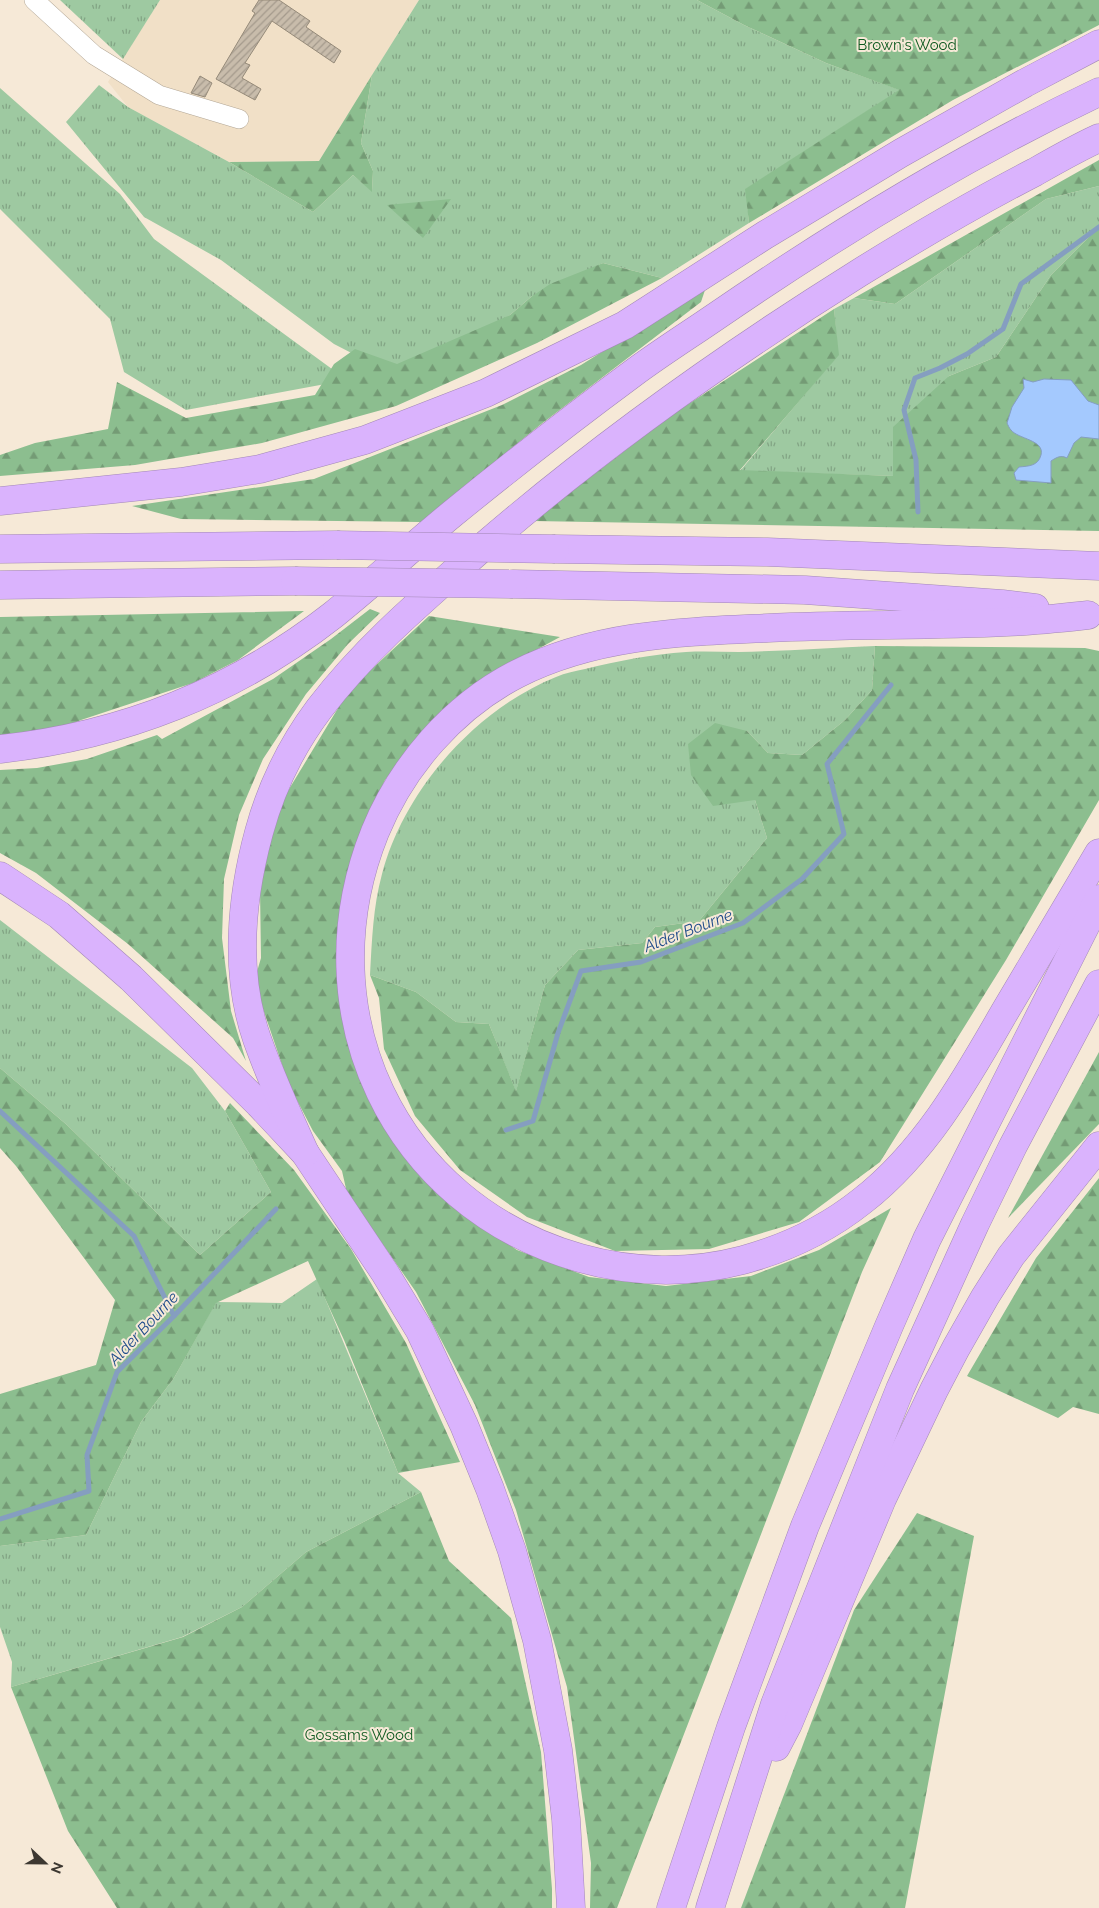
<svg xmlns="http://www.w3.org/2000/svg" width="1099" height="1908" font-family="Raleway,sans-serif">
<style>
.built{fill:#f1e0c7}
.grass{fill:url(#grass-tufts)}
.forest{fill:url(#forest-firs)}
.water{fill:#a4c9fe;stroke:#859ec0}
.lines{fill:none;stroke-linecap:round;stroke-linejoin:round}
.stream{stroke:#859ec0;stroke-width:5}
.building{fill:url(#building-hatch);stroke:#958a79}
.minor-casing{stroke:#b3a796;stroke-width:20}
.highway-casing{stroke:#a388b6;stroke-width:29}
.minor{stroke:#fff;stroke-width:19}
.highway{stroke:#dab3fd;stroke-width:28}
.highway-bridge-casing{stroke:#a388b6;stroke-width:29;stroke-linecap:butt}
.highway-bridge{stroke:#dab3fd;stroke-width:28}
.labels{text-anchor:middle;stroke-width:4;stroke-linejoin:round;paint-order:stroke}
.park-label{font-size:15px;fill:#0f5a20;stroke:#f6e9d7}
.water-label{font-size:16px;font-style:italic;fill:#1e4b8a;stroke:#f6e9d7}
</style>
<defs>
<pattern id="grass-tufts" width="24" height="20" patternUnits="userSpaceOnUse" patternTransform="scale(1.25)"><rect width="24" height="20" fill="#9ec9a1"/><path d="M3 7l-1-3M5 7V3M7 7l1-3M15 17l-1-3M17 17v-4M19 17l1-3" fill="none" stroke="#82a484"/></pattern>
<pattern id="forest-firs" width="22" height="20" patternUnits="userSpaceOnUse" patternTransform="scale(1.25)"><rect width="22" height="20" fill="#8cbe8f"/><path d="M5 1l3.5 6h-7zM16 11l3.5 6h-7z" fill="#749b75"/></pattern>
<pattern id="building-hatch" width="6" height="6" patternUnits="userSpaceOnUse" patternTransform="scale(1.25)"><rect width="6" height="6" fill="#c8bcab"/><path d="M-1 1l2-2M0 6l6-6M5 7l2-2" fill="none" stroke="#a49a8c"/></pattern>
</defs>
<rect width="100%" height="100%" fill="#f6e9d7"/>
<polygon class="built" points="160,0 419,0 319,161 229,162 128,107 108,82"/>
<g class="grass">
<polygon points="60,0 160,0 123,59"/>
<polygon points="419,0 697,0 744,25 826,63 900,90 746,189 749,223 662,278 603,263 531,297 510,315 400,378 334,344 221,260 144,217 66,122 99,85 128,107 229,162 313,212 353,175 372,191 373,171 361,143 372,75"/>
<polygon points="0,88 120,194 154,239 347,380 186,410 124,372 110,319 0,209"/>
<polygon points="1099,186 1099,227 1051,275 996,357 949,376 893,476 740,471 838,355 834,309 854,298 895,304 1046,199"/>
<path d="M875 646 872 690 845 720 802 755 768 753 747 731 755 800 767 838 699 921 655 927 642 943 578 950 545 985 516 1092 489 1024 456 1022 416 992 370 975C372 940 373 907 382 874 404 790 476 709 556 677 565 673 576 671 585 669 618 661 652 654 686 652 704 651 721 652 739 652 784 651 830 648 875 646Z"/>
<polygon points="0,920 192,1068 225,1111 271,1192 200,1255 67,1125 0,1068"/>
<polygon points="317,1279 398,1473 421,1492 306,1552 242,1607 182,1637 11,1687 12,1662 0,1627 0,1546 86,1535 141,1422 174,1378 216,1302 282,1303"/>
</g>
<g class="forest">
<polygon points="697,0 1099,0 1099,25 953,100 749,223 745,189 899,90 826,63 744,25"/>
<polygon points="372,75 361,143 373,171 372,192 353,175 313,212 229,162 319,161"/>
<polygon points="1099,160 1099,186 1046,199 895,304 854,298"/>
<polygon points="451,199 423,238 387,205"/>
<polygon points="1099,227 1099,531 533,521 670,416 834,309 839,355 740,470 893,476 893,427 949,376 996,357 1051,275"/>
<polygon points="603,263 662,278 537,343 396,406 262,443 135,465 0,476 0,455 35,443 108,429 117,382 186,418 315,395 334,364 355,349 397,364 510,315 531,297 550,284"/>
<polygon points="706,287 701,302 540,425 421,522 181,519 132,506 314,479 502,405 581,365"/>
<polygon points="370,609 380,613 348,644 306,694 263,759 239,815 224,879 222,938 231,1011 246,1061 233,1038 128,944 36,873 0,853 0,770 37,768 87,759 157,735 162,739 273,679 331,639"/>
<polygon points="304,611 238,660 193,683 81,720 56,731 0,737 0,617"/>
<polygon points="429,616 560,637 483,679 396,766 385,780 363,827 346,878 337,940 341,1003 361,1077 399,1147 447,1202 517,1250 589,1277 666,1286 751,1276 819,1250 891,1208 862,1272 617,1908 590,1908 591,1863 567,1687 516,1510 475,1405 416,1292 347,1193 342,1171 313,1131 289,1085 262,1006 256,975 261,958 260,889 277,809 349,690"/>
<polygon points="875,646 1085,648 1099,651 1099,800 1006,960 880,1162 799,1222 709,1249 615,1251 527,1217 460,1170 415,1116 384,1049 379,998 370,975 416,992 456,1022 489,1024 516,1091 545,985 578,950 642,943 655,927 699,921 767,838 755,800 713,806 691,775 688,744 715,723 747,731 768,753 802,755 845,720 872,690"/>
<polygon points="1099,1052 1099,1124 1008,1218"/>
<polygon points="0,1068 67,1125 200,1255 271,1192 225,1111 230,1103 294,1170 351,1249 406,1343 460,1462 398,1473 344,1340 308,1261 216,1303 174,1378 141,1422 86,1535 0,1546 0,1394 96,1365 115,1300 16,1166 0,1148"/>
<polygon points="1099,1178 1099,1414 1073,1407 1058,1418 967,1376 1036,1258"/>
<polygon points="421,1492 449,1561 511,1618 541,1752 552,1889 552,1908 117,1908 68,1831 11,1687 183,1637 242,1607 306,1552"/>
<polygon points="917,1513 974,1536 905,1908 741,1908 854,1610"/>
</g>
<path class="water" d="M1023 379 1033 382 1044 379 1071 380 1088 401 1099 405V439L1081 437 1074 443 1067 458C1061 455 1057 457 1051 461V483L1016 480 1014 473 1019 467C1029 466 1038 466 1041 455 1045 440 1018 439 1011 430 1009 428 1008 425 1007 423L1012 407 1024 388Z"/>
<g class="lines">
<g class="stream">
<polyline points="918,512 916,460 904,410 915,378 940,368 967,354 1003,329 1021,284 1099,227"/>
<polyline points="0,1111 134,1236 174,1316"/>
<polyline points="506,1130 533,1121 558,1033 581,971 641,962 743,923 802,879 844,834 827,764 891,685"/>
<polyline points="0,1519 89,1491 87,1455 117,1372 174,1316 276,1209"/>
</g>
</g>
<g class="building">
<polygon points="259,0 279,0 310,21 306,27 341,51 334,63 272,21 245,63 250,65 242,78 261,89 255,100 216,79 255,13 252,11"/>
<polygon points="200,76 212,83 205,97 191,93"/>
</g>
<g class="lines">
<defs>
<polyline id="minor" points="34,0 94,55 159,95 239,119"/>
<g id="highway">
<polyline points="0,501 181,482 260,469 365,440 486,393 625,325 765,235 901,153 1025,83 1099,44"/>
<polyline points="0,549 337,545"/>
<polyline points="555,549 767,552 1099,566"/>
<polyline points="513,584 805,590 1002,604 1035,608"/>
<polyline points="0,585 295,581"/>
<path d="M1088 615C1060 618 1033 621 1006 622 927 626 847 624 768 628 682 632 596 634 517 674 453 707 402 766 375 832 303 1011 393 1205 580 1258 633 1273 690 1274 743 1260 787 1248 827 1229 862 1201 925 1152 965 1081 1004 1013 1036 960 1067 906 1099 853"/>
<path d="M0 749C122 736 236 691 333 615 374 582 412 547 452 514 511 466 571 419 632 374 660 353 689 335 718 315 839 232 966 155 1099 92"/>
<polyline points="0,876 59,915 131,978 259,1104 305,1153 385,1273 420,1331 464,1425 490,1489 512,1551 537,1640 558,1750 566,1819 571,1908"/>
<path d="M305 1153C288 1116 271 1078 257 1039 234 973 241 898 259 832 271 788 292 745 319 709 366 647 426 597 484 546 601 445 728 355 859 273 917 237 975 203 1035 172 1056 160 1077 148 1099 138"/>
<polyline points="776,1747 788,1724 882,1499 934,1390 956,1348 985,1297 1011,1256 1099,1146"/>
<polyline points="671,1908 731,1727 805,1526 889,1326 927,1239 1099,899"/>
<polyline points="710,1908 775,1704 900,1389 975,1224 1013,1146 1099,984"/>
</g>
</defs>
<use href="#minor" class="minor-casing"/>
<use href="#highway" class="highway-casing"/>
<use href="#minor" class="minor"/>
<use href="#highway" class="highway"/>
<defs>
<g id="highway-bridge">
<polyline points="337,545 555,549"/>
<polyline points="295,581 513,584"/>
</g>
</defs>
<use href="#highway-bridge" class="highway-bridge-casing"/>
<use href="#highway-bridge" class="highway-bridge"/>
</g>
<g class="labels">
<g class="park-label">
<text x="907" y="50">Brown's Wood</text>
<text x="359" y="1740">Gossams Wood</text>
</g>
<g class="water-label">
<text transform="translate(688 930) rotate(-21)" y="6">Alder Bourne</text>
<text transform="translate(143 1328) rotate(-47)" y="6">Alder Bourne</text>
</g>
</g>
<g transform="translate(45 1863) rotate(112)" stroke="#f6e9d7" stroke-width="4" paint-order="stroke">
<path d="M0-4L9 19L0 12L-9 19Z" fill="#3d3831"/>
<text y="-8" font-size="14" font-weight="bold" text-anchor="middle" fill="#3d3831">N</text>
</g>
</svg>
